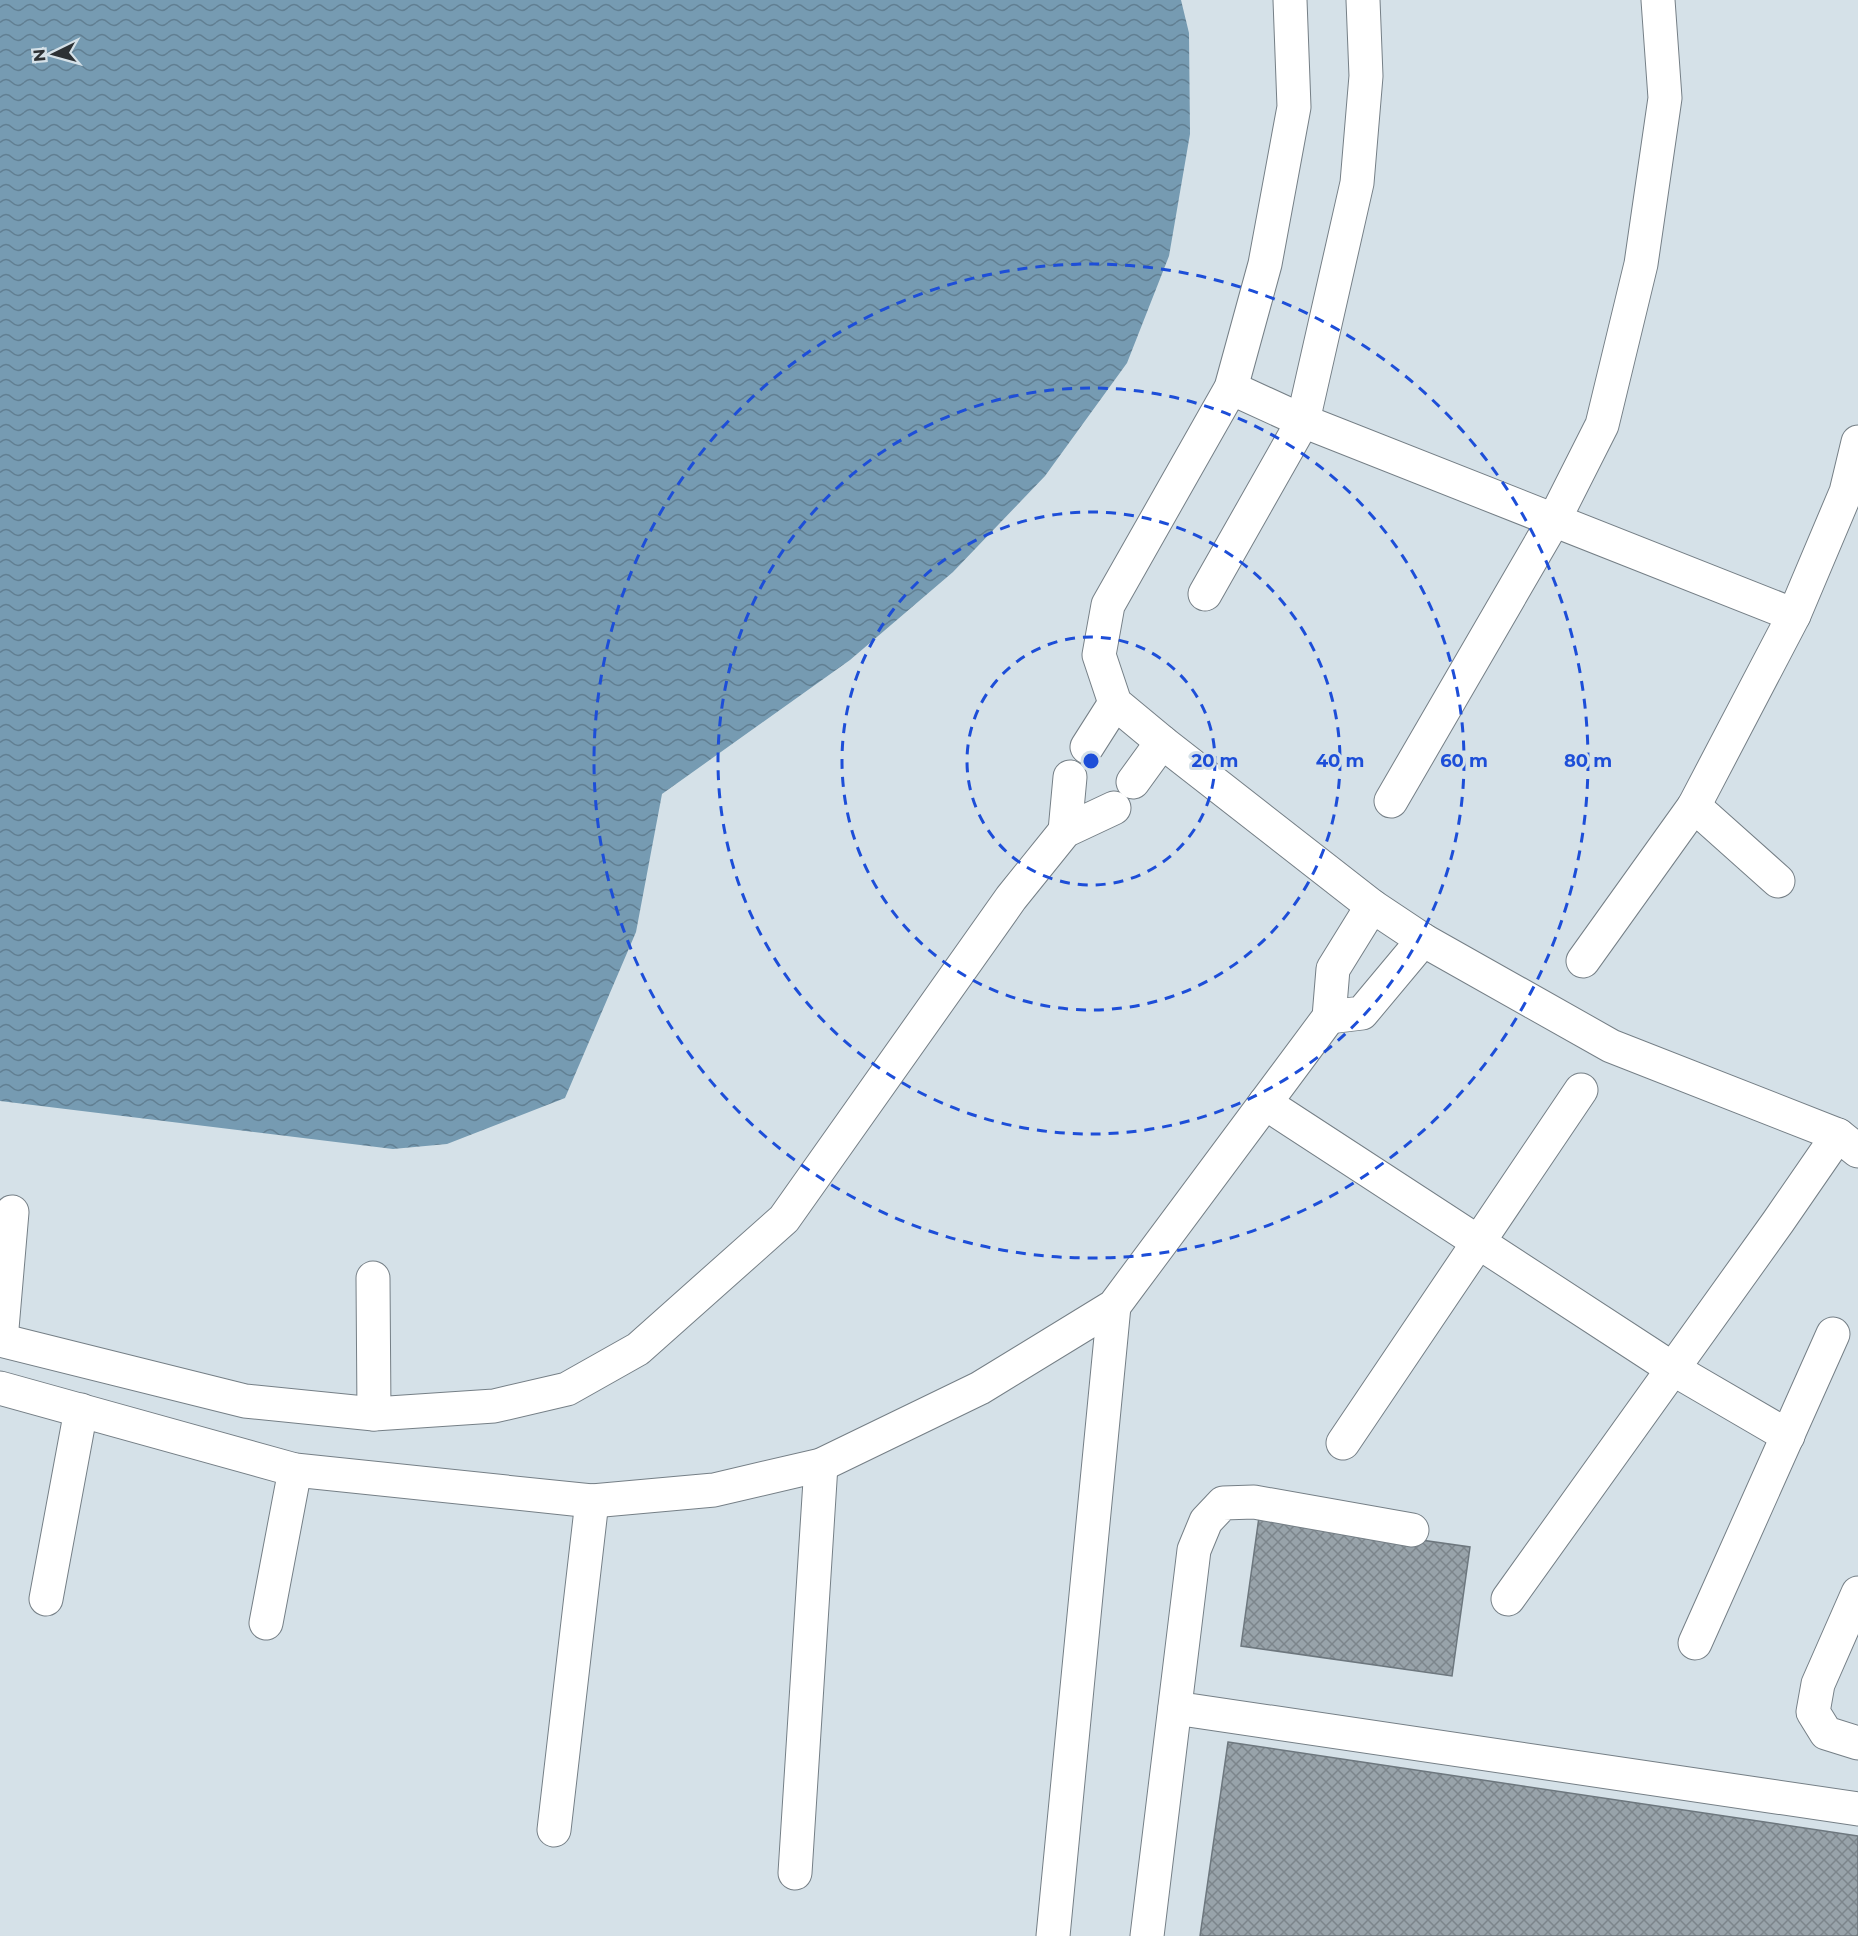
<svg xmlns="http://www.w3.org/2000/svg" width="1858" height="1936" font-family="Montserrat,sans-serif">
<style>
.water{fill:url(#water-waves)}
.building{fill:url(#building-cross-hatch);stroke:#6d777e;stroke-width:1.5}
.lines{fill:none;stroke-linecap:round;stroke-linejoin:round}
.minor-casing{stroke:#757f86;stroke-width:35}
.minor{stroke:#fff;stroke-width:33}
.ring{fill:none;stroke:#1d4ed8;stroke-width:3;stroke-dasharray:10 8}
.centre{fill:#1d4ed8;stroke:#d5e1e8;stroke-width:3}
.ring-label{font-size:18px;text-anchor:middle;font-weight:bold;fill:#1d4ed8;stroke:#d5e1e8;stroke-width:6;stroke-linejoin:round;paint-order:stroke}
</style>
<defs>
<pattern id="water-waves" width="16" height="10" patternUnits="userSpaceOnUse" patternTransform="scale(1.5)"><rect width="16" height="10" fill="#769bb2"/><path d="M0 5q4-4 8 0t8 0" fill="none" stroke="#617f92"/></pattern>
<pattern id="building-cross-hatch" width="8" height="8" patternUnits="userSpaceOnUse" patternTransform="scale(1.5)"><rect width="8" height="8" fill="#98a3aa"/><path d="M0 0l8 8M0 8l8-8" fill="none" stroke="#7c858b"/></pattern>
</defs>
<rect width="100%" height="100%" fill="#d5e1e8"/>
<polygon class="water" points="0,0 1181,0 1189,33 1190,134 1169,256 1127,363 1045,476 953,572 850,660 662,794 636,932 565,1098 447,1144 393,1149 0,1101"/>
<g class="building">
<polygon points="1259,1517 1470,1547 1452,1676 1241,1646"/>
<polygon points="1228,1742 1858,1836 1858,1936 1200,1936"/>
</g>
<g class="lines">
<defs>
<g id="minor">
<polyline points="1290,0 1294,107 1265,264 1231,388 1108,605 1099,655 1115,703 1162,742 1372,906 1423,940 1611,1046 1838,1135 1858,1151"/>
<polyline points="1231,388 1303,421 1794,615"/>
<polyline points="1205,594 1303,421 1357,183 1366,76 1363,0"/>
<polyline points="1087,747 1115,703"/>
<polyline points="1133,782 1162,742"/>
<polyline points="1391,801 1554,520 1602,425 1641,264 1665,98 1658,0"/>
<polyline points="1694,806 1778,881"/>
<polyline points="1065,831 1070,777"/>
<polyline points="1583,961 1694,806 1794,615 1846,492 1858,442"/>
<polyline points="1329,1017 1362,1013 1423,940"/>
<polyline points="1265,1103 1673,1369 1788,1436"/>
<polyline points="373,1278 374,1414"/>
<polyline points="0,1340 245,1401 374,1414 494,1406 567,1389 638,1349 784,1219 1011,898 1065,831 1114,808"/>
<polyline points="1,1340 12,1212"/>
<polyline points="0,1388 295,1470 592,1501 714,1490 821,1465 980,1388 1114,1306 1329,1017 1333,969 1372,906"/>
<polyline points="1343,1443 1581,1090"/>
<polyline points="1858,1593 1818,1684 1813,1712 1826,1733 1858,1743"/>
<polyline points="46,1599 81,1410"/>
<polyline points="1508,1599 1778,1222 1838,1135"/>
<polyline points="266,1623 295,1470"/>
<polyline points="1695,1643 1833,1334"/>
<polyline points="1175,1708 1858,1809"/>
<polyline points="554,1830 592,1501"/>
<polyline points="795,1873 821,1465"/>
<polyline points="1053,1936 1114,1306"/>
<polyline points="1147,1936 1194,1550 1206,1521 1223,1503 1254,1502 1412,1530"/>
</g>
</defs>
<use href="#minor" class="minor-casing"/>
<use href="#minor" class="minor"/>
</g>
<g class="ring">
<circle cx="1091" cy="761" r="124"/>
<circle cx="1091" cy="761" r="249"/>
<circle cx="1091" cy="761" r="373"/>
<circle cx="1091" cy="761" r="497"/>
</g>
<circle cx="1091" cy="761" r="9" class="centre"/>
<g class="ring-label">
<text x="1215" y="767">20 m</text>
<text x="1340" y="767">40 m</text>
<text x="1464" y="767">60 m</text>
<text x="1588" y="767">80 m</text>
</g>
<g transform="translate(54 54) rotate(265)" stroke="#d5e1e8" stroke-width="4.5" paint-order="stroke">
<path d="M0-4.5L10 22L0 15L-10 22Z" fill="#2d3134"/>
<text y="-9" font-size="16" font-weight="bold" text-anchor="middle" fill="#2d3134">N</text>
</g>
</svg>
